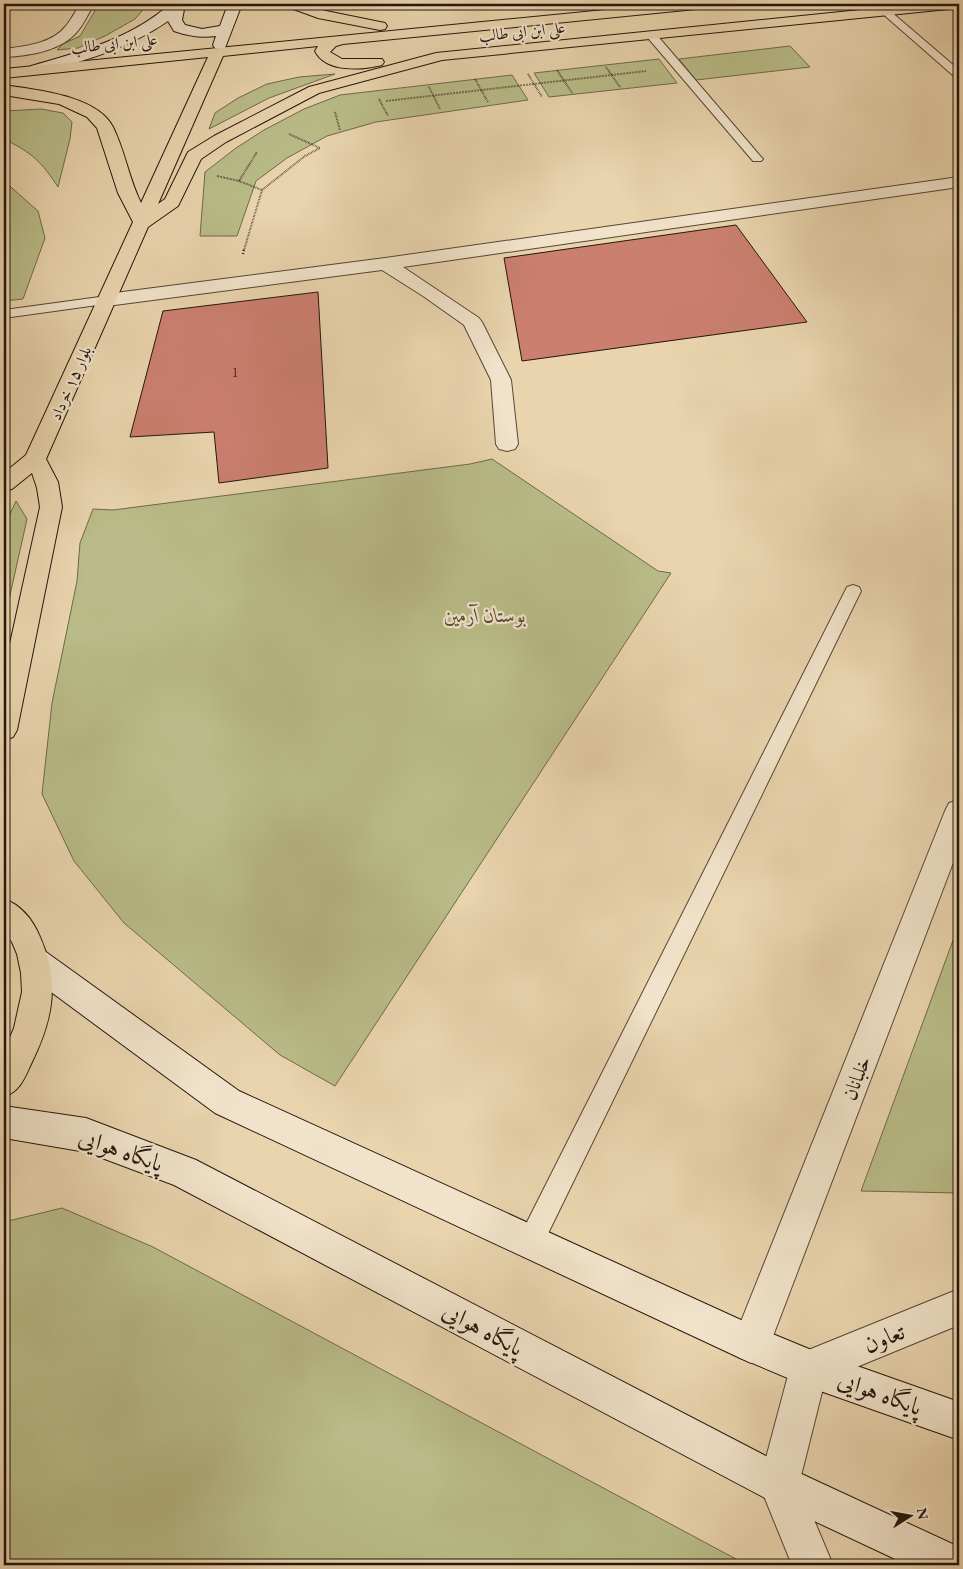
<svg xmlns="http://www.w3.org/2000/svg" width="963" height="1569" font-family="'EB Garamond',Amiri,serif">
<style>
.green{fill:#b9bc88;stroke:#6f694a}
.building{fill:#cb7f6f;stroke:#25160d}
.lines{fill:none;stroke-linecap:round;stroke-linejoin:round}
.service-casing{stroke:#564635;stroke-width:2}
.minor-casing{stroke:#564635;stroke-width:2}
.tertiary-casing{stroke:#564635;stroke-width:2}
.secondary-casing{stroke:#25160d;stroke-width:2}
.primary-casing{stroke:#25160d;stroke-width:2}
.path-far1{stroke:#25160d;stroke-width:2;stroke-dasharray:0.5 1;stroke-linecap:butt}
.path{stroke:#25160d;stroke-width:2.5;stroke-dasharray:1 2;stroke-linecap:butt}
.service{fill:#f1e3ca;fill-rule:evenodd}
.minor{fill:#f1e3ca;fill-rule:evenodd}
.tertiary{fill:#f1e3ca;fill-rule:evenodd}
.secondary{fill:#f1e3ca;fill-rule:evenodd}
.primary{fill:#e9d4ad;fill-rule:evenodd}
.labels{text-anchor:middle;stroke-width:4.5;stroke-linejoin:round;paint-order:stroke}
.far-number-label{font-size:15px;fill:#4e3026}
.far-street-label{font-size:16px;fill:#25160d;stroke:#f1e3ca}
.park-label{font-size:20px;font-style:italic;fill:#514832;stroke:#f1e3ca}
.street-label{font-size:20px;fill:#25160d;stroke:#f1e3ca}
.near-street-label{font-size:24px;fill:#25160d;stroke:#f1e3ca}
</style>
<rect width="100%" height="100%" fill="#e9d4ad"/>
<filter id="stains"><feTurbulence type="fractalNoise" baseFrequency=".004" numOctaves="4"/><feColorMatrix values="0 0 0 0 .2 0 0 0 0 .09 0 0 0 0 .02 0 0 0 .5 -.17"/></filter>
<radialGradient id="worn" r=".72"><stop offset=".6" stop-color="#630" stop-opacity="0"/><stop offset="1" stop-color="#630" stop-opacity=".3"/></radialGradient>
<g class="green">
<polygon points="99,4 148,4 135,19 105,36 78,48 57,50 63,44 80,36"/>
<polygon points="790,46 810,67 696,80 679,59"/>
<polygon points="659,59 677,83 549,97 534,73"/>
<polygon points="335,74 269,98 209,129 215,113 238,98 267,84 299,77"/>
<polygon points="512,75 528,100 376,122 327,136 287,158 256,181 237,236 200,236 205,172 236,148 264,130 304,109 340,95"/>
<path d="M41 109 63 113 72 122 70 139 58 187C41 161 32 153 4 139V111Z"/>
<polygon points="4,181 38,211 45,238 23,299 4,301"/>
<polygon points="492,459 658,571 671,573 335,1086 280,1055 124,923 74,861 42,794 52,703 77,581 80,543 93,509 113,510 470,464"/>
<polygon points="16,501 27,519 4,622 4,527"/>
<polygon points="959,924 959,1193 861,1191"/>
<polygon points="62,1208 153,1247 736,1559 735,1565 4,1565 4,1222"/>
</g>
<g class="building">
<polygon points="736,225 807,322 522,361 504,258"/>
<polygon points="318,292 328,468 219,483 214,432 130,437 163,311"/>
</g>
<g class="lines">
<defs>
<g id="service">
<polygon points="886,9 889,10 959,70 959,78 955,77 883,14 881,12"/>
<polygon points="652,33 656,34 761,157 763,159 761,161 753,161 648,38 648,34"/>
<polygon points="107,296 112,297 114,300 112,303 4,318 4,310"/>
<polygon points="853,585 859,587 861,591 540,1250 531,1253 522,1250 519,1241 522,1232 845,591 847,587"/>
</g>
<g id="minor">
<polygon points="959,177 959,187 403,267 479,318 482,322 511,380 518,444 515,449 507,451 499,449 496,444 491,380 464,325 423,296 382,270 107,306 100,304 97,300 100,296 107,294 385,258"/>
<polygon points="959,800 959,847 770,1344 764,1357 751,1363 738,1357 732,1344 945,811 949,803"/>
</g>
<g id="tertiary">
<path d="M80 4H94C88 14 83 26 75 34 58 52 26 56 4 57V49C25 46 51 44 65 27 71 20 75 12 80 4Z"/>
<polygon points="954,1291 959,1291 959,1327 954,1327 825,1380 799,1484 833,1565 792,1565 759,1484 790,1368 796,1355"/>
</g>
<g id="secondary">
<path d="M170 4H185L182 20 185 25 202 29 220 26 228 4H242L225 48H215L213 45 216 36C201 38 188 36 174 31L168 21C129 48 82 62 36 74L31 72 28 69 31 66C80 52 131 39 170 4Z"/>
<polygon points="35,948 46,952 239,1091 763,1330 809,1349 959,1402 959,1440 809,1387 738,1357 215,1113 24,972 20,962 24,952"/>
<polygon points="4,1106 86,1118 196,1160 793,1470 959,1547 959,1565 908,1565 765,1498 174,1185 86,1152 4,1138"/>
</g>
<g id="primary">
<polygon points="286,4 305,4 326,11 385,23 387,26 385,29 380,30 318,18 288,7"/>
<path d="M666 4H713L706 8 343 44 336 46 330 52 342 59H382L384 62 382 65C362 70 326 73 315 51L318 46 223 56 158 204 165 199 188 152 214 136 309 87 436 53 919 4H959V8L442 60 319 93 226 142 201 159 178 206 148 227 46 459 58 482 62 507 17 730 13 737 4 740V671L40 507 37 488 32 473 12 489 4 491V473L26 455 133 222 118 193 97 128 87 117 59 104 4 95V85C35 90 97 95 113 127 125 151 129 179 141 203L208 57 4 78V69Z"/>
<path d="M4 899C21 905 33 920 40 937 60 982 53 1019 32 1062 24 1079 21 1090 4 1097V1051L14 1028 22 992 21 973 17 954 12 942 4 932Z"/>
</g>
</defs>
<use href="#service" class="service-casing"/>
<use href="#minor" class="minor-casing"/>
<use href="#tertiary" class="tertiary-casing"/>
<use href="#secondary" class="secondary-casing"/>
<use href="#primary" class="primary-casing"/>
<g class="path-far1">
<polyline points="606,67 620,87"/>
<polyline points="557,70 572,93"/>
<polyline points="528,74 542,97"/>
<polyline points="475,79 488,102"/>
<polyline points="429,87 440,109"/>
<polyline points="379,99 388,116"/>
<polyline points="386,101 646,71"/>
<polyline points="335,112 340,130"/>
<polyline points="217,176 239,181 262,190"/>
<polyline points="239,181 257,152"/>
<polyline points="244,250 262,190 305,156 320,148 289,134"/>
</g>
<polyline class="path" points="243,254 244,249"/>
<use href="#service" class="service"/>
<use href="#minor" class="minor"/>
<use href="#tertiary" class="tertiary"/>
<use href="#secondary" class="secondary"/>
<use href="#primary" class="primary"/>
</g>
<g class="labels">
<g class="far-number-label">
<text x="235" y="377">1</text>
</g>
<g class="far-street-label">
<text transform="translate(522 31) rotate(-6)" y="6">علی ابن ابی طالب</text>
<text transform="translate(114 43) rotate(-6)" y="6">علی ابن ابی طالب</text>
<text transform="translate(70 383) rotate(-66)" y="6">بلوار ۱۵ خرداد</text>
</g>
<g class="park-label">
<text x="485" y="622">بوستان آرمین</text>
</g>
<g class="street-label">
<text transform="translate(856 1078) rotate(-69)" y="7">خلبانان</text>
</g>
<g class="near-street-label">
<text transform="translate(121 1150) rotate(19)" y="8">پایگاه هوایی</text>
<text transform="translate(483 1329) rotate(28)" y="8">پایگاه هوایی</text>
<text transform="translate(884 1338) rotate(-22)" y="8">تعاون</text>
<text transform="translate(880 1393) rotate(20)" y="8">پایگاه هوایی</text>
</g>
</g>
<rect width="963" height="1569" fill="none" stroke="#e9d4ad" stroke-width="20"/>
<rect x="5" y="5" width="953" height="1559" fill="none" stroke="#25160d" stroke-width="2.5"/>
<rect x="10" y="10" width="943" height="1549" fill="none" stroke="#25160d"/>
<g transform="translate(910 1516) rotate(79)" stroke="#f1e3ca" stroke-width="4" paint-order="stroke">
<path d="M0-4L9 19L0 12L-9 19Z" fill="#25160d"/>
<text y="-8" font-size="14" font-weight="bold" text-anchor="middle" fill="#25160d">N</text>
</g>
<rect width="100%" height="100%" filter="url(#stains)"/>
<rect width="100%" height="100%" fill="url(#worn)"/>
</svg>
